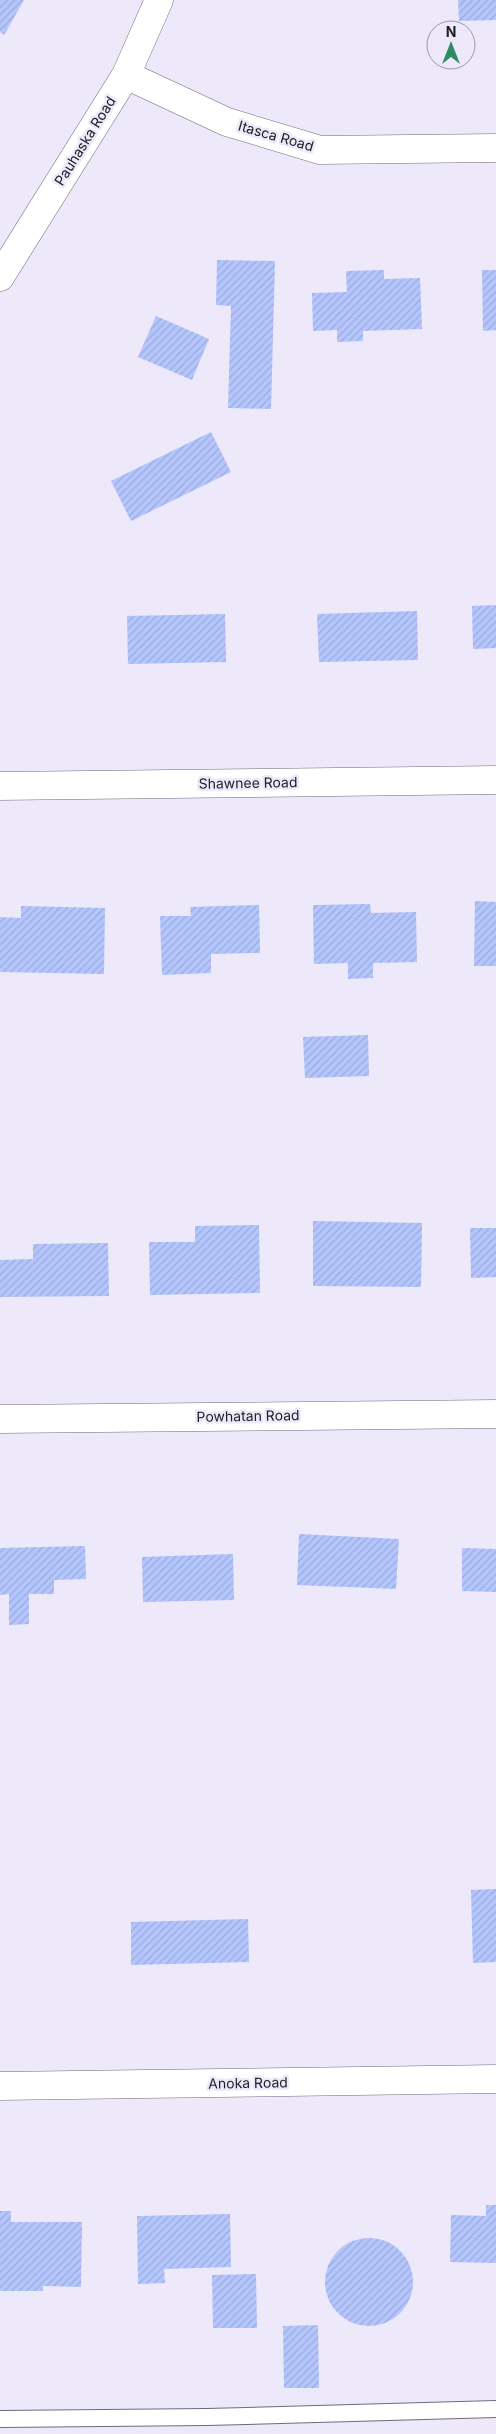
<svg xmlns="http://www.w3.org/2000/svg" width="496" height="2434" font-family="Inter,sans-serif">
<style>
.building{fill:url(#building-hatch)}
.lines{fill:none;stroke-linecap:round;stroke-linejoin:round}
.lane-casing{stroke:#706b7c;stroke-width:18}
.street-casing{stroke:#706b7c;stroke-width:29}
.lane{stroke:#fff;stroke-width:16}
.street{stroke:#fff;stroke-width:28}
.labels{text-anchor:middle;stroke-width:5;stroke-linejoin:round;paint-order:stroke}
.street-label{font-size:14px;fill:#222027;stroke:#ede8fa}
</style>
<defs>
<pattern id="building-hatch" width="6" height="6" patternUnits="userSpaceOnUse" patternTransform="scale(1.25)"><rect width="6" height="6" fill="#b4c6fd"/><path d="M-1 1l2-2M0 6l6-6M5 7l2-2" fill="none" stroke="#9aaad9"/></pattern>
</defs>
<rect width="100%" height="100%" fill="#ede8fa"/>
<g class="building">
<polygon points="0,0 24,0 4,35 0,32"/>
<polygon points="458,0 496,0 496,20 459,21"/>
<polygon points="217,260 275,261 271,409 228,408 231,306 216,305"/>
<polygon points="384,270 384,279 420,278 422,329 363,331 363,341 337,342 337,330 313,331 312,293 347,292 346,271"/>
<polygon points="482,270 496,270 496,330 483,331"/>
<polygon points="156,316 209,339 192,380 138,357"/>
<polygon points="211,432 231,472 131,521 111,481"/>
<polygon points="496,605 496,648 473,649 472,606"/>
<polygon points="417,611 418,660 319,662 317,614"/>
<polygon points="225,614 226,662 128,664 127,616"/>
<polygon points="475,901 496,902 496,966 474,966"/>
<polygon points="370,904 371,913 416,912 417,962 373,963 373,978 348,979 348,963 314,964 313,905"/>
<polygon points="259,905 260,953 211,954 211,973 162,975 160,916 191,916 190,907"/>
<polygon points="21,906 105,908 104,974 0,972 0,917 21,918"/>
<polygon points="368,1035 369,1076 305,1078 303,1037"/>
<polygon points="313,1221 422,1223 421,1287 313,1286"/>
<polygon points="259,1225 260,1293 150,1295 149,1242 195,1242 195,1226"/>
<polygon points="470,1228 496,1228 496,1277 471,1278"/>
<polygon points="108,1243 109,1296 0,1297 0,1260 33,1259 33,1244"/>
<polygon points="299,1534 399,1539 396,1589 297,1585"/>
<polygon points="85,1546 86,1579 54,1580 54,1594 29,1594 29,1624 9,1625 9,1594 0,1595 0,1548"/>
<polygon points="462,1548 496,1549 496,1592 462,1591"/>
<polygon points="233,1554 234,1600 143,1602 142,1557"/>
<polygon points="496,1889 496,1962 473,1963 471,1890"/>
<polygon points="248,1919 249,1962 131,1965 131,1922"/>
<polygon points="486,2205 496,2205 496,2263 450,2262 451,2215 486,2216"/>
<polygon points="0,2211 11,2211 11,2222 82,2222 81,2287 43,2286 43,2291 0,2291"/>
<polygon points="230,2214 231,2267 164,2269 165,2283 138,2284 137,2216"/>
<circle cx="369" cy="2282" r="44"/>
<polygon points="256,2274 257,2328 213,2328 212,2275"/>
<polygon points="318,2325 319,2388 284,2388 283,2326"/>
</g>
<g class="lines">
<defs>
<polyline id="lane" points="0,2419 207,2417 496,2409"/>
<g id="street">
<polyline points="126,75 227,122 320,150 496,148"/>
<polyline points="0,277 126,75 159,0"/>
<polyline points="0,786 496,780"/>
<polyline points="0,1419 496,1414"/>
<polyline points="0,2086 496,2079"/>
</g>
</defs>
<use href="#lane" class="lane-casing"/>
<use href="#street" class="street-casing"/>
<use href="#lane" class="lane"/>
<use href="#street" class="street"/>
</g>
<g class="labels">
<g class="street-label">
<text transform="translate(276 136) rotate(16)" y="5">Itasca Road</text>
<text transform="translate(85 141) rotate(-58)" y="5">Pauhaska Road</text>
<text transform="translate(248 783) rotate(-1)" y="5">Shawnee Road</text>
<text transform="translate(248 1416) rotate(-1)" y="5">Powhatan Road</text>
<text transform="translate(248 2083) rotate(-1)" y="5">Anoka Road</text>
</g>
</g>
<g transform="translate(451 45)"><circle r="24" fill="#ede8fa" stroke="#9c98a6"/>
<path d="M0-4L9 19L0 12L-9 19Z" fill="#2f8d64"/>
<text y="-8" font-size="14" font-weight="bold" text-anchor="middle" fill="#222027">N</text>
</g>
</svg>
